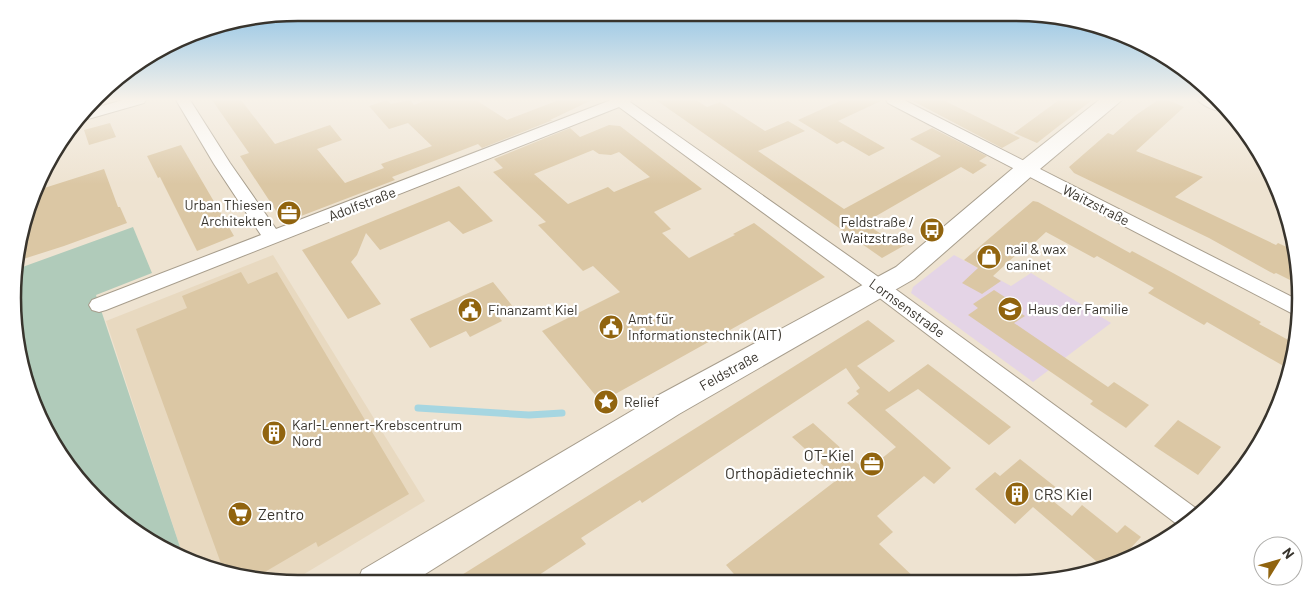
<svg xmlns="http://www.w3.org/2000/svg" width="1313" height="596" font-family="Barlow,sans-serif">
<style>
.built{fill:#e8d9c0}
.education{fill:#e4d4e6}
.green{fill:#b0cbba}
.lines{fill:none;stroke-linecap:round;stroke-linejoin:round}
.stream{stroke:#a6d6e1;stroke-width:7}
.building{fill:#dbc7a4;fill-rule:evenodd}
.street-casing{stroke:#a79d8c;stroke-width:2}
.secondary-casing{stroke:#a79d8c;stroke-width:2}
.street{fill:#fff;fill-rule:evenodd}
.secondary{fill:#fff;fill-rule:evenodd}
.labels{text-anchor:middle;stroke-width:4.5;stroke-linejoin:round;paint-order:stroke}
.street-label{font-size:14px;fill:#38342d;stroke:#fff}
.poi-label{font-size:14px;fill:#38342d;stroke:#fff;text-anchor:start}
.near-poi-label{font-size:16px;fill:#38342d;stroke:#fff;text-anchor:start}
.rim{fill:none;stroke:#38342d;stroke-width:2.5}
</style>
<rect width="100%" height="100%" fill="#eee3d1"/>
<polygon class="built" points="273,255 425,501 291,582 189,562 184,559 106,321"/>
<polygon class="education" points="954,255 1011,286 1031,273 1111,323 1033,382 911,293 913,287"/>
<polygon class="green" points="133,227 152,273 96,295 184,559 110,512 51,441 15,336 17,269"/>
<g class="lines">
<polyline class="stream" points="418,408 529,415 562,413"/>
</g>
<g class="building">
<polygon points="212,100 241,100 275,144 330,125 342,140 317,149 345,183 384,168 381,164 432,146 408,123 389,129 369,106 387,100 391,104 410,100 414,105 426,100 476,100 507,120 559,100 592,100 550,120 553,120 482,148 478,144 434,161 392,177 395,180 288,221 282,220 240,156 249,153"/>
<polygon points="656,100 696,100 707,107 720,102 765,131 788,121 805,131 758,151 844,209 941,156 910,139 932,128 987,156 979,161 987,165 973,174 961,167 864,223 886,237 905,245 882,258"/>
<polygon points="842,100 883,100 838,121 885,148 869,156 843,141 837,144 798,120"/>
<polygon points="911,100 943,100 1020,138 1002,148"/>
<polygon points="1059,100 1092,100 1037,143 1014,133"/>
<polygon points="1158,100 1168,100 1184,107 1136,151 1203,177 1175,197 1276,245 1278,243 1291,249 1298,284 1276,273 1274,274 1209,238 1074,173 1069,167 1108,133 1113,135 1136,115"/>
<polygon points="110,123 116,137 89,145 84,130"/>
<path d="M609 125 620 126 702 189 654 212 671 229 662 233 689 258 735 235 733 234 754 223 825 277 601 402 542 331 620 292 593 266 583 271 538 225 546 222 493 172 503 168 494 159 570 128 580 137ZM593 150 599 154 611 155 619 152 650 177 614 192 608 187 568 204 534 174Z"/>
<polygon points="181,145 234,236 197,251 160,177 158,178 147,156"/>
<polygon points="104,169 118,207 120,207 127,223 64,246 17,261 18,243 38,190"/>
<polygon points="459,186 493,221 463,234 449,221 380,250 366,233 357,255 351,262 381,304 348,319 302,250"/>
<polygon points="1033,201 1038,202 1130,253 1132,251 1173,273 1261,322 1259,324 1292,342 1287,368 1207,322 1204,325 1148,293 1154,288 1097,256 1094,258 1046,232 1033,244 1030,242 993,276 1001,281 982,294 962,283 978,268 964,260"/>
<polygon points="241,272 248,284 277,272 409,494 318,547 316,542 258,576 223,569 136,329 187,308 182,296"/>
<polygon points="493,282 514,308 498,316 502,321 470,337 466,331 430,348 410,319"/>
<polygon points="994,290 1011,301 1007,304 1025,316 1014,323 1108,387 1114,382 1149,405 1126,428 1090,404 1093,401 968,315 978,308 973,304"/>
<polygon points="868,320 895,341 857,366 889,392 928,364 1011,427 989,445 918,389 885,410 951,468 934,484 924,476 877,516 893,532 879,544 918,581 741,582 726,565 838,479 792,437 813,423 866,471 896,447 847,403 859,394 856,391 860,388 846,368 642,503 640,500 581,538 586,544 536,577 539,583 449,583"/>
<polygon points="1178,420 1221,447 1198,475 1154,446"/>
<polygon points="1020,459 1058,489 1049,498 1072,516 1082,505 1117,533 1125,525 1141,537 1116,564 1103,567 1033,507 1015,524 975,489 995,472 1000,476"/>
</g>
<g class="lines">
<defs>
<g id="street">
<polygon points="123,100 146,100 144,103 88,119 80,120 88,110"/>
<polygon points="176,100 190,100 230,163 276,229 611,100 631,100 630,102 887,283 1201,512 1182,528 873,293 619,107 106,310 99,312 92,310 89,305 92,300 261,235 214,164"/>
<polygon points="886,100 904,100 1300,301 1297,316 888,103"/>
<path d="M1198 100 1220 101 1227 112C1218 112 1204 107 1198 100Z"/>
</g>
<polygon id="secondary" points="1099,100 1122,100 1034,174 914,279 679,414 411,583 357,583 362,570 657,396 896,267 1018,164"/>
</defs>
<use href="#street" class="street-casing"/>
<use href="#secondary" class="secondary-casing"/>
<use href="#street" class="street"/>
<use href="#secondary" class="secondary"/>
</g>
<linearGradient id="sky" x2="0" y2="1"><stop stop-color="#8dc2e5"/><stop offset="0.54" stop-color="#f7f2ea"/><stop offset="1" stop-color="#f7f2ea" stop-opacity="0"/></linearGradient>
<rect width="1313" height="184" fill="url(#sky)"/>
<defs>
<symbol id="office-disc" viewBox="-11 -11 22 22"><circle r="9.5" fill="#91640f" stroke="#fff"/><path d="M-6-3h4V-5.5h4V-3h4V5H-6ZM-1-4.5V-3h2v-1.5ZM-6 0V1H6V0Z" fill="#fff"/></symbol>
<symbol id="bus-disc" viewBox="-11 -11 22 22"><circle r="9.5" fill="#91640f" stroke="#fff"/><path d="M-5-6H5V4H4V6H2V4H-2V6H-4V4H-5ZM-3.5-4V0h7V-4ZM-3.5 1.2v1.5H-2V1.2ZM2 1.2v1.5H3.5V1.2Z" fill="#fff"/></symbol>
<symbol id="shop-disc" viewBox="-11 -11 22 22"><circle r="9.5" fill="#91640f" stroke="#fff"/><path d="M-5-2.5h2.3a2.7 3.5 0 0 1 5.4 0H5L5.5 6h-11ZM-1.5-2.5h3a1.5 2.3 0 0 0-3 0Z" fill="#fff"/></symbol>
<symbol id="school-disc" viewBox="-11 -11 22 22"><circle r="9.5" fill="#91640f" stroke="#fff"/><path d="M0-5L7-2L0 1L-7-2ZM-4 1L0 2.5L4 1V4Q0 6-4 4Z" fill="#fff"/></symbol>
<symbol id="civic-disc" viewBox="-11 -11 22 22"><circle r="9.5" fill="#91640f" stroke="#fff"/><path d="M-.6-6.5H3V-4.5H.6V-3L4-1V1h2V6H-6V1h2V-1L-.6-3ZM-1.2 2.5V6h2.4V2.5Z" fill="#fff"/></symbol>
<symbol id="sight-disc" viewBox="-11 -11 22 22"><circle r="9.5" fill="#91640f" stroke="#fff"/><path d="M0-6L1.8-2.2L6-1.7L2.9 1.2L3.7 5.4L0 3.3L-3.7 5.4L-2.9 1.2L-6-1.7L-1.8-2.2Z" fill="#fff"/></symbol>
<symbol id="building-disc" viewBox="-11 -11 22 22"><circle r="9.5" fill="#91640f" stroke="#fff"/><path d="M-4-6H4V6H1V3H-1V6H-4ZM-2.5-4.3h1.7v1.8h-1.7ZM.8-4.3h1.7v1.8H.8ZM-2.5-1h1.7V.8h-1.7ZM.8-1h1.7V.8H.8Z" fill="#fff"/></symbol>
<symbol id="supermarket-disc" viewBox="-11 -11 22 22"><circle r="9.5" fill="#91640f" stroke="#fff"/><path d="M-6-5.5h2.5l.6 2H6L4.5 2H-2.5L-4.4-4H-6ZM-1.5 3.2a1.3 1.3 0 1 0 .1 0ZM3 3.2a1.3 1.3 0 1 0 .1 0Z" fill="#fff"/></symbol>
</defs>
<g fill-rule="evenodd">
<use href="#office-disc" x="275" y="199" width="28" height="28"/>
<use href="#bus-disc" x="918" y="216" width="28" height="28"/>
<use href="#shop-disc" x="975" y="243" width="28" height="28"/>
<use href="#school-disc" x="996" y="295" width="28" height="28"/>
<use href="#civic-disc" x="456" y="296" width="28" height="28"/>
<use href="#civic-disc" x="597" y="313" width="28" height="28"/>
<use href="#sight-disc" x="592" y="388" width="28" height="28"/>
<use href="#building-disc" x="260" y="419" width="28" height="28"/>
<use href="#office-disc" x="858" y="450" width="28" height="28"/>
<use href="#building-disc" x="1003" y="480" width="28" height="28"/>
<use href="#supermarket-disc" x="226" y="500" width="28" height="28"/>
</g>
<g class="labels">
<g class="street-label">
<text transform="translate(362 204) rotate(-21)" y="5">Adolfstraße</text>
<text transform="translate(1096 205) rotate(27)" y="5">Waitzstraße</text>
<text transform="translate(907 308) rotate(36)" y="5">Lornsenstraße</text>
<text transform="translate(729 371) rotate(-29)" y="5">Feldstraße</text>
</g>
<g class="poi-label">
<text x="272" y="210" text-anchor="end">Urban Thiesen<tspan x="272" dy="16">Architekten</tspan></text>
<text x="914" y="227" text-anchor="end">Feldstraße /<tspan x="914" dy="16">Waitzstraße</tspan></text>
<text x="1006" y="254">nail &amp; wax<tspan x="1006" dy="16">caninet</tspan></text>
<text x="1028" y="314">Haus der Familie</text>
<text x="488" y="315">Finanzamt Kiel</text>
<text x="628" y="324">Amt für<tspan x="628" dy="16">Informationstechnik (AIT)</tspan></text>
<text x="624" y="407">Relief</text>
<text x="292" y="430">Karl-Lennert-Krebscentrum<tspan x="292" dy="16">Nord</tspan></text>
</g>
<g class="near-poi-label">
<text x="854" y="461" text-anchor="end">OT-Kiel<tspan x="854" dy="18">Orthopädietechnik</tspan></text>
<text x="1034" y="500">CRS Kiel</text>
<text x="258" y="520">Zentro</text>
</g>
</g>
<path d="M0 0H1313V596H0ZM298 21H1015A277 277 0 0 1 1292 298V298A277 277 0 0 1 1015 575H298A277 277 0 0 1 21 298V298A277 277 0 0 1 298 21Z" fill="#fff" fill-rule="evenodd"/>
<path class="rim" d="M298 21H1015A277 277 0 0 1 1292 298V298A277 277 0 0 1 1015 575H298A277 277 0 0 1 21 298V298A277 277 0 0 1 298 21Z"/>
<g transform="translate(1278 561) rotate(53)"><circle r="24" fill="#ffffff" stroke="#afaeab"/>
<path d="M0-4L9 19L0 12L-9 19Z" fill="#91640f"/>
<text y="-8" font-size="14" font-weight="bold" text-anchor="middle" fill="#38342d">N</text>
</g>
</svg>
